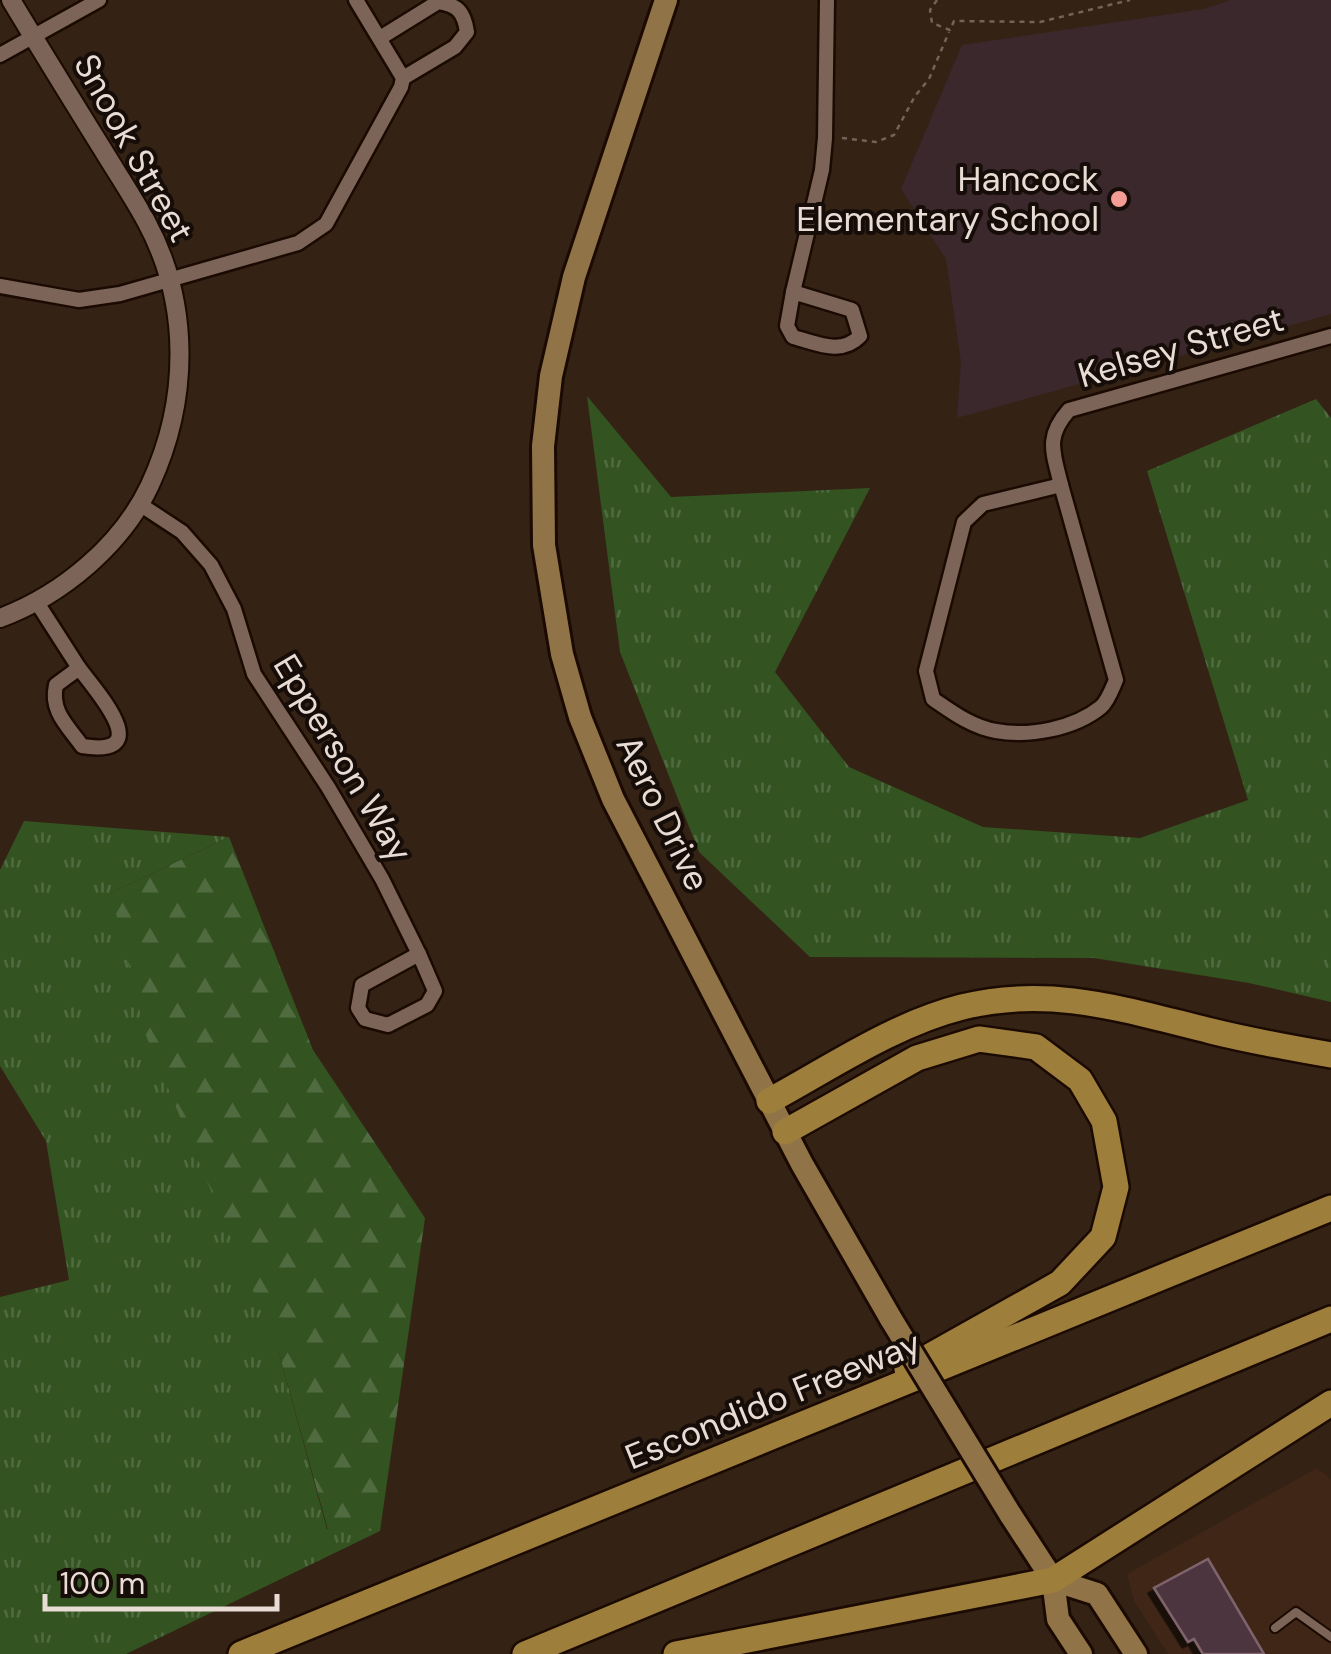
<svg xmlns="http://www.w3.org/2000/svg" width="1331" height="1654" font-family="'DM Sans',sans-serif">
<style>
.built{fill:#3f2616}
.education{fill:#3b282d}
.grass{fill:url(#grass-tufts)}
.forest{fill:url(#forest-firs)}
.building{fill:#4d363f;stroke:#7e646d;stroke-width:2.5;filter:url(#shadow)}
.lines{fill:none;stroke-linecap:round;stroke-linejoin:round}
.service-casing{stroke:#1b0a02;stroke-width:12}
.minor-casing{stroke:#1b0a02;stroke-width:19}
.tertiary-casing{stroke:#1b0a02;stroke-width:22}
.primary-casing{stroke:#1b0a02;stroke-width:28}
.motorway-casing{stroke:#1b0a02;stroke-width:30}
.path{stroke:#746358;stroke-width:2.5;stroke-dasharray:5 5;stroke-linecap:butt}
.service{stroke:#7c6558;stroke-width:8}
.minor{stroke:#7c6558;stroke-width:14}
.tertiary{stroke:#7c6558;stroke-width:18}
.primary{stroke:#907447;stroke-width:22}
.motorway{stroke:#9e7e3b;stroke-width:25}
.primary-bridge-casing{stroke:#1b0a02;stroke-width:28;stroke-linecap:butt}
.primary-bridge{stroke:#907447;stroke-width:22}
.poi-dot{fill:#f59c95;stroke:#160d08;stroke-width:4}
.labels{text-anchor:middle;stroke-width:8;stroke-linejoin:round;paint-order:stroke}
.street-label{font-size:35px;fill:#e9dcd5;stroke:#160d08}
.poi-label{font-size:35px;fill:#e9dcd5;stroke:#160d08;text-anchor:end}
</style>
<defs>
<pattern id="grass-tufts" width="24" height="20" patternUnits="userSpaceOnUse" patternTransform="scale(2.5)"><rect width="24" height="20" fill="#335321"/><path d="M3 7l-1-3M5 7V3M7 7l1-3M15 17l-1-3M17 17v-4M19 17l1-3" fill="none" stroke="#516b40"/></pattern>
<pattern id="forest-firs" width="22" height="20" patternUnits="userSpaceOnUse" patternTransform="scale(2.5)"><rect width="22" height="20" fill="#335321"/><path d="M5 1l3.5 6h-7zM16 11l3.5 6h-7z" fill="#516b40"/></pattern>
<filter id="shadow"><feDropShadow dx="-5.5" dy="5.5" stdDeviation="0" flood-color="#0009"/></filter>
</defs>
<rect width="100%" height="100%" fill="#342215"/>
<polygon class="built" points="1317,1468 1331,1479 1331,1654 1168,1654 1134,1601 1127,1574"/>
<polygon class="education" points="1231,0 1331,0 1331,314 957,418 961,362 946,259 901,189 962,45 1204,9"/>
<g class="grass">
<polygon points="587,396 671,497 870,488 775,672 849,767 983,827 1140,838 1248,800 1147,471 1316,399 1331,418 1331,1002 1249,983 1094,958 810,957 699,852 620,652"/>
<polygon points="24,821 229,837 111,893 279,1353 327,1529 380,1531 126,1654 0,1654 0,1297 69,1280 46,1141 0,1066 0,870"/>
</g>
<polygon class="forest" points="229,837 313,1050 425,1218 380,1531 328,1530 279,1353 145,1033 111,893"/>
<polygon class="building" points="1208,1559 1264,1654 1203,1654 1194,1639 1188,1642 1154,1588"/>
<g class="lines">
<defs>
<polyline id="service" points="1275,1628 1296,1612 1331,1637"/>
<g id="minor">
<path d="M380 38 438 2C458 5 464 12 467 32L455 47 403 78"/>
<polyline points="0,55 99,0"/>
<polyline points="0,286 79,300 120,294 298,243 326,224 401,87 403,78 356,0"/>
<polyline points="793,292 822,170 825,138 827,0"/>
<path d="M793 292 852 310 860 336C841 356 817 343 793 337L787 326Z"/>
<path d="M1061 485 1116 680C1112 689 1108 701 1101 707 1074 729 1029 737 996 731 972 727 952 712 933 699L926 671 964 522 983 504Z"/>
<path d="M1061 485C1053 452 1045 437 1069 410L1331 336"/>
<polyline points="141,505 182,532 211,565 234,609 254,674 328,787 382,879 419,954"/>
<polyline points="36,601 79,668"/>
<path d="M79 668C97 692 157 758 82 746 67 725 50 711 56 685Z"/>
<polygon points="419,954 435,991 427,1005 388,1025 365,1019 358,1008 362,985"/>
</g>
<path id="tertiary" d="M0 618C62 595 122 545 150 485 189 401 191 304 146 221 133 197 117 173 103 150 72 100 41 50 11 0"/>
<g id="primary">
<polyline points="666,0 574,277 551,376 543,446 544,545 562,654 580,717 613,799 802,1164 891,1319"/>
<polyline points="1010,1514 1053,1580 1058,1619 1081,1654"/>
<polyline points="1053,1580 1097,1594 1136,1654"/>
</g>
<g id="motorway">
<path d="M769 1101C830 1068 894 1024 962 1007 1051 985 1125 1010 1211 1031 1251 1041 1291 1048 1331 1055"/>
<polyline points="785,1132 917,1058 979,1039 1036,1047 1080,1080 1104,1121 1116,1187 1103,1237 1060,1283 907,1369"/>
<polyline points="241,1654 1331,1208"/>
<polyline points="525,1654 1331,1319"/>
<polyline points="676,1654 1053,1580 1331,1403"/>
</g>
</defs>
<use href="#service" class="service-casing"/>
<use href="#minor" class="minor-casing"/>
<use href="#tertiary" class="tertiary-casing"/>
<use href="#primary" class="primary-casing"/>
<use href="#motorway" class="motorway-casing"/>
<g class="path">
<polyline points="937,0 930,10 932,23 950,30 954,21 1040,22 1130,0"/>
<polyline points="842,138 876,142 894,135 915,96 929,79 949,32"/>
</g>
<use href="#service" class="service"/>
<use href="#minor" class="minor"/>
<use href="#tertiary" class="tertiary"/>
<use href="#primary" class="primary"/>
<use href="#motorway" class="motorway"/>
<defs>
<polyline id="primary-bridge" points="891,1319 1010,1514"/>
</defs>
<use href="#primary-bridge" class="primary-bridge-casing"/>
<use href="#primary-bridge" class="primary-bridge"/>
</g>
<circle class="poi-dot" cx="1119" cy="199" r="10"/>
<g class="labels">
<g class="street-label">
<text transform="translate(134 148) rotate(61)" y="12">Snook Street</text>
<text transform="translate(1181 347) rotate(-16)" y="12">Kelsey Street</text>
<text transform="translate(343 758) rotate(59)" y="12">Epperson Way</text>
<text transform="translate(663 813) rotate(64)" y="12">Aero Drive</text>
<text transform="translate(773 1400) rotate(-22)" y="12">Escondido Freeway</text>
</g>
<g class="poi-label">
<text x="1099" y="191">Hancock<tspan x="1099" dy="40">Elementary School</tspan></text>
</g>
</g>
<path d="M45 1594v15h232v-15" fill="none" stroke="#e9dcd5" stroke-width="5"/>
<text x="60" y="1594" font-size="30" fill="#e9dcd5" stroke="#160d08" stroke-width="8" paint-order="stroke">100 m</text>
</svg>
